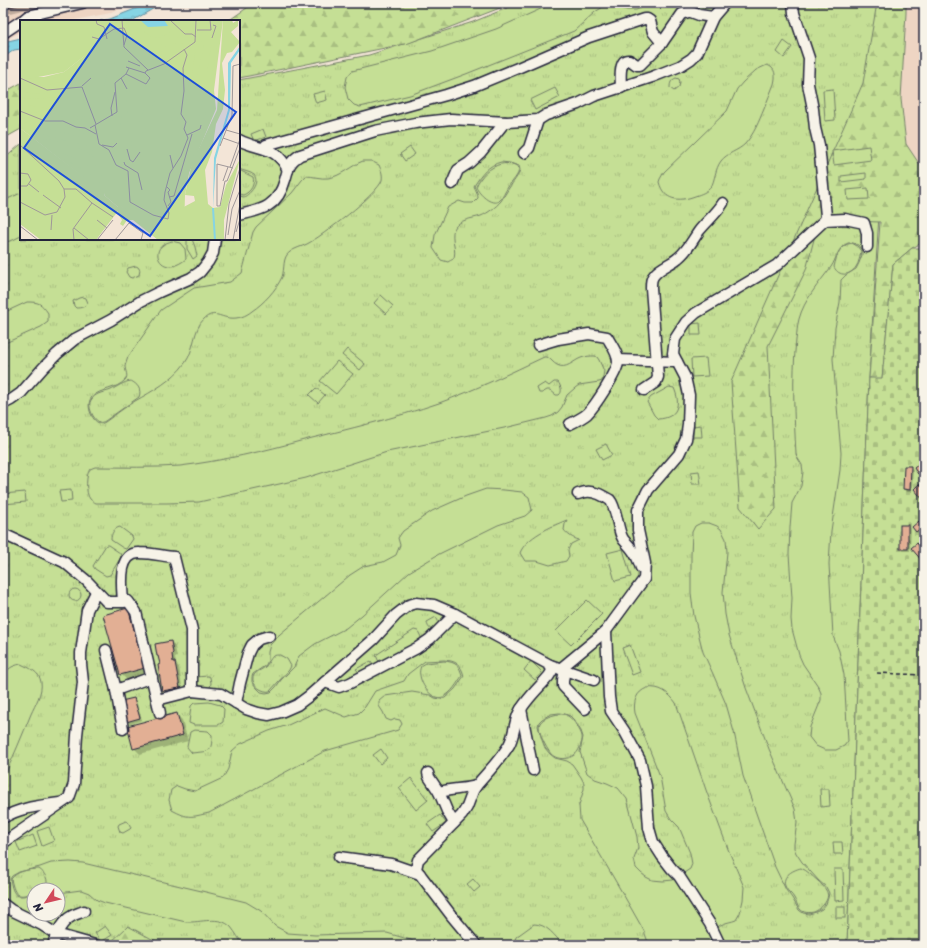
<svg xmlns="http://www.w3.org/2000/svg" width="927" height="948" font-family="Sriracha,sans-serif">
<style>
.built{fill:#eed5c3}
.grass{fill:url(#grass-tufts);stroke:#748068;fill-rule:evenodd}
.forest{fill:url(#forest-firs);stroke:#748068}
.cemetery{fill:url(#cemetery-stones);stroke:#748068}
.garden{fill:#c5df95;stroke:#748068;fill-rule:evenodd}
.water{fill:url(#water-ripples);stroke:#5e8da0}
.shadow{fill:#0003}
.building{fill:#e2af94;stroke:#22223b}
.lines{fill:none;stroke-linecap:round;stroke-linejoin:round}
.minor-casing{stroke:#22223b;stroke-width:13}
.path{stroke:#22223b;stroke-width:1.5;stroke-dasharray:4 3;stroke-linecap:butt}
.minor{stroke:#f7f3e8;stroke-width:10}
.inset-river{fill:none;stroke:#86d4e4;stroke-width:2}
.inset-road{fill:none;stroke:#9f9799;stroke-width:1}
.view{fill:#1d4ed8;fill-opacity:0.15;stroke:#1d4ed8;stroke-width:2}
.inset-edge{fill:none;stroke:#22223b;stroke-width:2}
</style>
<defs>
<pattern id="grass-tufts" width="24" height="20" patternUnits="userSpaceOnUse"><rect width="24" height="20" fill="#c5df95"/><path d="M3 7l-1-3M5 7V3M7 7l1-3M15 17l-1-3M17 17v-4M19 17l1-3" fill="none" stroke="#a9bf81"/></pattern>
<pattern id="forest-firs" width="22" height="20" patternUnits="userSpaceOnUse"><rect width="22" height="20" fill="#c5df95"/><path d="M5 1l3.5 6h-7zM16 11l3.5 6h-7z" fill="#a9bf81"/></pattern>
<pattern id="cemetery-stones" width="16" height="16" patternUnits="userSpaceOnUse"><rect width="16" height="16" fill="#c5df95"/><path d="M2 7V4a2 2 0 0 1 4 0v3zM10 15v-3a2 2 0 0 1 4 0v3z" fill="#a9bf81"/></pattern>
<pattern id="water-ripples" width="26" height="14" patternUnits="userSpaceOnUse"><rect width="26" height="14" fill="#86d4e4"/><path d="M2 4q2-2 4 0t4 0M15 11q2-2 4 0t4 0" fill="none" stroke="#73b6c4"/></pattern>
</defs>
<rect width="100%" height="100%" fill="#f3e5d7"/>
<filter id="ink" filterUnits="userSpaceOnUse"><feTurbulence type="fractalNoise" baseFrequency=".025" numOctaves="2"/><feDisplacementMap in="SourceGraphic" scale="8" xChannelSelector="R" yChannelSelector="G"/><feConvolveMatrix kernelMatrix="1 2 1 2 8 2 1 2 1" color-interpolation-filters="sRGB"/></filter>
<g filter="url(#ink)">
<g class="built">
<polygon points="3,3 134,3 111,13 70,21 21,21 21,32 3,41"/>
<polygon points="906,3 924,3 924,171 906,144 901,99 906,13"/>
</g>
<path class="grass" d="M519 3H892L869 378 847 945H3V160L21 144V239H239V80L369 55 473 22ZM34 890H58V914H34Z"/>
<g class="forest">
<polygon points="254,3 513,3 409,43 239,78 239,21 228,21"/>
<polygon points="877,3 906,3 906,13 901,99 906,144 924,171 924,242 912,248 893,264 882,379 869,378 880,222 819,220 806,270 768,346 776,509 758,529 740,507 731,382 863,83"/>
<polygon points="21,83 21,129 3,139 3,93"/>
<polygon points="128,926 163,945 108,945"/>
</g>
<polygon class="cemetery" points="912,248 924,248 924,945 847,945 869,378 882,378 893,264"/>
<g class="garden">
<polygon points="554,3 644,3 641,8 636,10 627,10 612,6 603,7 595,12 574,31 466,74 410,95 360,107 354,105 348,99 345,87 347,77 352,71 432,51 496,29"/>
<polygon points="696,3 708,3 704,10 701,11 697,10 695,7"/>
<polygon points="784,41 792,47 784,58 777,52"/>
<path d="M767 65C776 68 776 76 774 84 771 92 767 101 764 109 759 121 754 134 745 144 738 151 727 153 721 161 715 169 715 180 711 187 707 192 701 194 695 196 679 202 664 201 659 182L660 179 664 172 727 111 737 89 743 82 756 70Z"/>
<path d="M676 78 679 79 680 82 679 87 674 91 670 88C670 83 671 80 676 78Z"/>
<polygon points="555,88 560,97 535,110 530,100"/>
<polygon points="833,89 835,120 825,121 823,90"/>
<polygon points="325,91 327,100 316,103 313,94"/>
<polygon points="263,129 266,137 254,141 251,134"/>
<polygon points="869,146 871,160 834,165 832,151"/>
<polygon points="410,147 415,154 405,161 400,154"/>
<path d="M363 161H371L379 165C381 170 383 174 382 180 379 193 321 237 307 244 301 247 295 248 290 252 282 257 285 269 282 277 276 290 264 303 252 311 246 316 238 319 230 318 219 317 214 310 204 319 193 329 195 350 185 363 173 380 153 391 135 401 125 407 115 415 105 422 103 423 102 424 99 423 92 421 85 404 92 397 101 388 116 390 125 380 129 376 125 371 125 366 126 363 127 360 128 357L161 310 194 288 230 282 242 273 253 232 256 227 292 193 302 180 306 176C313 176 321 179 328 178 340 177 352 165 363 161ZM131 381C137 384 142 389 139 397L105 421C103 422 101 423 99 422 93 419 87 406 91 400 93 397 96 395 98 394 102 392 107 392 111 390 117 387 123 382 131 381Z"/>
<path d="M501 162 510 163 519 166 520 170C518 177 513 182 509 188 506 192 504 197 501 201 496 207 488 213 481 216 472 219 459 219 454 229 450 237 458 253 453 259 452 260 449 261 448 262L441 260 433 248 435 235 448 207 459 201 465 203H473L478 198C478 193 476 191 474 186 481 175 488 165 501 162ZM501 164C508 163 514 163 519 168 519 176 512 181 508 187 505 191 503 198 499 201 491 206 479 194 476 187 480 176 490 167 501 164Z"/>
<path d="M239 169C243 171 251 172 254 175 260 183 250 194 244 197L239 196V194L243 195C251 192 255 184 253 177L239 170Z"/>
<polygon points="866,173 866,179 841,182 841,176"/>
<polygon points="868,188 869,199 848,200 847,190"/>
<polygon points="21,193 21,236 13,240 3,243 3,201"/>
<polygon points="187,239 192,239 195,247 197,256 193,259 187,249"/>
<path d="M172 241 180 243 185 249 186 259C163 278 150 253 163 245 165 243 169 242 172 241Z"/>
<path d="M848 243H853L858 245 862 251V255L859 263 856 269 846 275 841 280 840 302 835 328 833 359 841 453 840 470 831 531 829 564 833 636 839 651 844 675 848 741 844 746 836 750H825L816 746 809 737 810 727 821 700V693L818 686 803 664 799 655 792 629 791 619 792 598 789 554 790 527 792 503 801 486 803 472 802 465 797 457 796 454C794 416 792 378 796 340 797 334 797 326 799 319 804 300 819 283 831 267 837 258 837 248 848 243ZM852 243 857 246 861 251C860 256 859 263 856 267 850 276 839 277 834 267 837 255 839 245 852 243Z"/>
<polygon points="136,266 138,267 140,270 139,275 132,278 129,277 126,272 128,268"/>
<polygon points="381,295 393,306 386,314 374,303"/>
<path d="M83 297 86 298 88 303C85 307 81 308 76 308L74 306 73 301 79 298Z"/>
<path d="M27 302C39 302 41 303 48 313V322L41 327 3 344V313Z"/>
<polygon points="700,323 701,335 691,335 691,324"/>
<polygon points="347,349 365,364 360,370 342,355"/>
<path d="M595 356 597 357 599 360 604 371 603 377 602 381 599 382 579 385 575 388 567 395 562 407 558 412 552 416 546 418 509 427 387 452 306 478 199 502 167 503H96C94 502 92 501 90 499 85 493 86 474 90 469L95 467C123 467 152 468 180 466 222 461 264 451 304 440 349 429 395 418 439 403 475 390 510 373 544 357H547C551 359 553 363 557 365 566 370 573 361 581 358 586 356 590 356 595 356ZM554 382H558C561 386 563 392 559 395H556L550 390H547L542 393H539L537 388 540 386 545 383 549 386Z"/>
<polygon points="706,358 708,376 692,377 691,359"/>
<polygon points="337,361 353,374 336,394 320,381"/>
<path d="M669 387 674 388C681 404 678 418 658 419L654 415 647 402 651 397Z"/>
<polygon points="316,388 325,395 318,403 309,395"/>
<polygon points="701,425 702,437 693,437 693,426"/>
<polygon points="606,444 612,455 602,460 596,449"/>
<polygon points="699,471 701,484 692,484 691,472"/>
<path d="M486 489 504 490 522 492 529 497 532 510 525 516 498 525 439 554 409 572 362 615 346 628 315 644 299 656 294 667 281 680 276 687 271 692 266 693 261 692 257 688 252 682V677L253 674 266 665 268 660V652L270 645 280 634 350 575 364 566 383 562 396 555 400 545 398 538 403 531 432 511 466 496ZM280 655 287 659 291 666 289 670 270 691C263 693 251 685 253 677 254 672 262 670 265 667 268 664 270 659 273 656 275 655 278 655 280 655Z"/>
<polygon points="71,490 72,501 61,502 59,491"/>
<polygon points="25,492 26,502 3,504 3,494"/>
<path d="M567 520 565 524 564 530C568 535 572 538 579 540L571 544 568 550 569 556 566 561 550 565 537 561H525L520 553C526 537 552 526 567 520Z"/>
<path d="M701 523H709L717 526 721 529 726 539 727 552 723 592 725 614 729 635 746 688 769 749 795 809 797 822 794 844V848L796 853 802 862 819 881 826 887 829 893 828 898 826 904 822 909 816 912 809 914 803 913 799 910 792 898 786 890 775 867 743 776 734 732 726 704 713 674 703 652 694 616 691 593V555L692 532 695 526ZM801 868C808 871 812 876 818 881 825 888 832 894 824 904 821 908 818 910 814 912 809 913 803 913 800 909 797 906 796 901 794 898 792 894 788 892 786 888 780 877 792 870 801 868Z"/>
<path d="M120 527 132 536 133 539 126 549 123 548 111 540C111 534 114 528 120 527Z"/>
<polygon points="106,545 108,545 120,553 121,557 110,575 106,576 95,569 93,566"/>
<polygon points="623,549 631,577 615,581 607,553"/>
<circle cx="75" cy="595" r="6"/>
<polygon points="587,600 602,614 571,645 556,631"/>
<path d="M436 617 440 625 432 630C429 629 427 625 427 622Z"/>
<polygon points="414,630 418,631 421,637 420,641 382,664 378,660 376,655"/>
<polygon points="630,645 640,672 632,675 622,648"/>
<path d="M444 660C456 661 461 664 464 676L455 689 445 698 440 699 435 698 430 695 412 692 385 696 379 701V706L383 712 386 719 391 721 395 719 400 720 402 724 398 730 325 751 209 813C191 817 189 819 172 810L169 800 171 790 177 786 185 789 195 791 223 778 228 769 232 751 240 744 269 731 288 725 325 708 346 717 359 713 365 707 375 691 404 681 408 674 425 661ZM444 661C455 662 460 665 462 676 457 683 452 693 443 697 432 701 421 685 420 675 419 672 420 669 421 666L426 663Z"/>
<polygon points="371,661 375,667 361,675 356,669"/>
<polygon points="531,661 542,672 535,680 524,670"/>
<path d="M21 664C29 668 39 671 41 682 43 692 35 705 31 714 22 736 13 758 3 779V678C7 669 11 666 21 664Z"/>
<polygon points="208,676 210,677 211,683 210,688 196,688 196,677"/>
<path d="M647 688C660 686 669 693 676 703L706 790 728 849 744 887 743 900 740 913 736 920C731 922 727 922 723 924 715 926 711 938 709 945H649L644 931 623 894 580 820 579 805 584 789V783L581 777 572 764 567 761 555 758 550 754 545 748 542 740 538 726 539 722 542 719 551 714 559 713 565 714 570 716 574 720 581 731 583 737 580 752 587 773 595 779 607 783 618 788 627 799 637 837 638 848 634 859 636 868 641 873 646 877 652 880 663 881 673 880 690 869 692 864 690 853 679 827 671 819 666 811 660 776 635 713C633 702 636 692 647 688ZM559 714C563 714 566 714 568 716 573 719 581 731 582 736 583 741 580 747 578 751 572 760 558 761 551 754 546 748 536 729 540 723 544 717 553 715 559 714Z"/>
<polygon points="209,702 220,705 224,709 223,722 218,725 194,725 189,723 191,706 194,703"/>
<path d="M194 730 208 731 212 735C212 753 209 751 192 753L187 747 190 732Z"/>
<polygon points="381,749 387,758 380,764 373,755"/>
<polygon points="411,778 428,800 416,810 399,788"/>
<polygon points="820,789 829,789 830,806 821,807"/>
<polygon points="440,815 446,823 433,832 427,824"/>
<polygon points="126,821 129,823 131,828 130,829 123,833 120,832 118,826 119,824"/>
<polygon points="49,827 54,841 42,846 37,831"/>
<polygon points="33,835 37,846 20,852 16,842"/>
<polygon points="833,842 842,842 843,854 834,854"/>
<path d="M70 862 83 863 210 893 246 902 261 911 275 926 288 933 315 935 387 933 411 940 419 945H244C239 940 236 933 231 927 219 915 201 923 186 922L105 903 97 900 89 893 81 890 59 893H58V890H38L46 887C49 880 45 873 39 869 29 869 17 871 11 879 15 897 18 898 34 892V893C17 899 13 897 10 879L12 876 19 872 40 867 51 863Z"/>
<polygon points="834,869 843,869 844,900 835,901"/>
<polygon points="473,879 480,887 474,892 467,884"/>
<rect x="836" y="907" width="9" height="11"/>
<path d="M534 924C547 924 555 936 563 945H513L516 937Z"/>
<polygon points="105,926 112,935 101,942 95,933"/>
</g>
<g class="water">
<polygon points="150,3 163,3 132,21 100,21 110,19"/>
<polygon points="21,38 21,49 14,50 3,58 3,44 8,41"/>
</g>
<g class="shadow">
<polygon points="3,3 51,3 3,15"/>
<polygon points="924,461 924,474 922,476 915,468"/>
<polygon points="910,467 913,469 912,492 907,492 904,489"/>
<polygon points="924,524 924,531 919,534 917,531"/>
<polygon points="901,526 908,526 911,529 910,551 903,551 901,548"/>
<polygon points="128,609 133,614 150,673 127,680 121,674"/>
<polygon points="171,642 175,647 177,657 175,658 176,664 179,667 183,692 168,694 163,690 161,665"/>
<polygon points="134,699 136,701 142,720 130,724 127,721"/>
<polygon points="176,714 182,720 188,741 140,754 134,748"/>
</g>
<g class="building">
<polygon points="3,3 24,3 3,9"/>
<polygon points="924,460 924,471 923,470 918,474 914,468"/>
<polygon points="904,466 911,466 910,490 903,489"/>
<polygon points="919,484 923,487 924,486 924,501 914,489"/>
<polygon points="919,521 922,525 924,523 924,532 921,528 916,532 912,527"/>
<rect x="900" y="525" width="8" height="24"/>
<polygon points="917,543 920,547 924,543 924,561 923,562 911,548"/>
<polygon points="128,608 145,668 120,675 103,615"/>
<polygon points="171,641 173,653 172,654 173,662 175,662 180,688 162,691 158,665 160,664 158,656 157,656 155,644"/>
<polygon points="134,698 140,718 126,722 121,701"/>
<polygon points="177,713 183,735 133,749 127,726"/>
</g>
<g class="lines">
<defs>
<g id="minor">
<polyline points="22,21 28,16 82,3"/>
<polyline points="3,33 21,21"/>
<path d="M621 88C621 81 618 59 629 60 632 61 635 64 637 65H640L662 43 682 14 688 12H691L699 15 713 17"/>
<path d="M239 140C260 151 276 145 288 170"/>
<polyline points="264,148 266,145 446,95 474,86 520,67 589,37 644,19 647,19 650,21 653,32 662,43"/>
<polyline points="524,153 529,148 538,120"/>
<polyline points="452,184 458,170 469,163 481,152 505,122"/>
<path d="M239 215C263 210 278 206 285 180 289 167 288 163 300 155L375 131 415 123 451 119 507 122 538 120 546 115 578 104 594 96 652 77 680 66 691 59 697 53 713 17 725 3"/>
<polyline points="825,220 845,219 864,223 867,233 867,247"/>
<path d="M538 345 558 339 589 334 607 337C611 344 619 355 618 363 616 374 595 406 587 414 582 418 576 421 570 424"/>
<polyline points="618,360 677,362"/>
<path d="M644 390 656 382 658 377 651 288C651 282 651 278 655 274 661 267 671 264 678 258 688 250 692 241 699 231 707 221 717 213 723 203"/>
<polyline points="3,404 11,400 21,393 43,368 57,354 75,339 111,320 141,301 159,292 191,278 200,272 208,262 213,253 215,239"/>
<path d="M578 494C586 491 591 491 599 494 603 496 607 498 610 500 617 508 617 529 623 539 626 543 630 546 633 551 637 556 639 562 641 568"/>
<path d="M3 534 64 562 87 581 107 602H123C122 587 117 552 140 553 151 553 163 556 174 557L192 630V691L157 700"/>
<polyline points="123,602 128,601 136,612 160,713"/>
<polyline points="606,631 609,697 611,711 625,732 640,760 646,786 649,828 653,842 662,856 672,869 679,876 710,924 720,945"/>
<polyline points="106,650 116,690 123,729"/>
<polyline points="560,669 606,631 644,579 645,563 638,530 638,510 648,490 679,454 686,439 688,425 689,395 685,377 673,354 675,339 686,322 696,313 777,265 825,220 826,216 819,145 815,128 813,109 808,84 809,58 794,13 793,3"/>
<polyline points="565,670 563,680 563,686 585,709"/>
<polyline points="325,682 339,687 350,683 417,648 430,639 455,614"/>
<polyline points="116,690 152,677"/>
<polyline points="192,691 221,694 246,709 258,713 269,715 281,712 297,705 309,696 373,640 396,615 409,605 416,603 434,605 455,614 550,665 594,680"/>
<polyline points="236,703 240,683 248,653 252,645 259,639 269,636"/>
<polyline points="521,709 533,770"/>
<polyline points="428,773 429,777 439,792 447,811 454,823"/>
<path d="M439 792C451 789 463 789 476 786"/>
<path d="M3 818C21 807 40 806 60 803"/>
<polyline points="3,843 69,798 74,784 77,735 83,682 81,664 81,653 87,610 96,592"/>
<polyline points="339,857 391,864 420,874"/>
<polyline points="3,904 11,910 42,925 56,934 95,945"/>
<path d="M53 945C56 934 61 922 72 916 75 914 80 913 84 911"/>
<path d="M476 945 451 915 416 869 418 860 462 815 467 807 473 791 476 786C487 773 500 760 509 745 514 736 514 725 518 715 523 702 540 687 549 676L552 671 550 665"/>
</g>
</defs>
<use href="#minor" class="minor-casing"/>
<polyline class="path" points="877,673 924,675"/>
<use href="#minor" class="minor"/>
</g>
</g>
<g transform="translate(20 20)">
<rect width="220" height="220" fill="#f3e5d7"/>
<path d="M69 0H203L194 70 196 89 169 153 165 175 164 210 144 220 0 108V57H24L44 52 63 37 77 21Z" fill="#c5df95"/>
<path d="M1 0H71L78 6 81 23 44 52 8 59 0 58ZM203 0H212L213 3 218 0V6L211 12 220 22 212 32 207 33 202 43 205 70 203 89 196 104 192 132 185 150 188 184 193 188 200 187 206 165 220 139 204 200V220H138L113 200H107L103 206 100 204 102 200 98 194V187L84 175 85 173 105 189 111 181 99 163 76 148 75 144H80L97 154 125 200 136 211 145 215 154 213 162 200 158 190 175 181 174 176 165 175 166 170 172 143 197 90Z" fill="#c5df95"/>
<path d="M0 108 85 173 84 175 98 187V191L76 220H21L0 204Z" fill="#c5df95"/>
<path d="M107 0H112L126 31 124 35 112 19ZM121 5 128 8 137 6 144 8 164 23 154 24 146 14 141 17 134 18 121 10 119 6ZM95 12H99L95 21 73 41 65 44 53 60 25 65 31 59 52 51 64 38 73 36 90 20ZM182 12 186 15 181 22 184 26 174 68 170 70 175 33 179 28 177 23ZM142 24 153 32 149 37 138 29ZM194 25 197 29 190 62 187 53 191 26ZM92 40 95 42 92 50 95 55 92 70 88 74 89 87 84 92 82 87 88 78 82 77 89 44ZM140 58 145 62 132 86 118 132 113 139 111 138 112 120 131 72ZM102 62 106 71 108 102 106 112 101 117 99 114 102 94 99 64ZM150 67H155L154 74 160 85 157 99 162 105 164 117 159 128 156 126V107L151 98 155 91 150 82ZM185 69 189 73 185 98 169 110 167 107 179 97ZM0 71 14 74 41 72 44 77 9 79 0 77ZM7 85 53 93 59 97 68 96 70 99 67 102 59 99 51 101 41 96 37 99V104L63 111 64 115 60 117 29 109 18 91 13 94 14 99 2 104 0 94 5 93 4 88ZM20 114 67 126 81 137 77 139 64 130 28 119 20 120ZM169 130 174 133 160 186H157L153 183 159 172ZM39 132 60 140 95 165 101 172 105 183 64 150 39 136ZM131 163 136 184 135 189 128 180 125 170 127 164Z" fill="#c5df95"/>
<path d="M120 0H144L148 6 128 7ZM220 26V30L211 43 210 90 196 139 193 188 194 138 208 90V43Z" fill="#86d4e4"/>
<path class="inset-river" d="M193 188 195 220"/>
<path class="inset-road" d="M76 0 77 4 84 7 87 19M102 0 104 27 128 50M150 0 165 14H172L176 17M177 10H191L190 0M72 17 79 19 94 9 104 8 107 15 104 25M192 18 196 6 193 5M108 41 120 46M106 47 125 53M109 48 106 54 126 64 130 58 125 53 126 51 144 44 175 22 176 0M0 58 27 70 62 67 76 104M101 58 107 69M62 66 71 58M0 91 25 101H43L56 107 65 108 76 114M92 96 91 88 95 72M75 105 79 124 89 130 96 145 108 151 110 182 133 195 148 199 149 193 144 180 145 172 150 153 161 136 168 118 164 109 166 102 161 94 164 71 163 48 167 35 164 29M70 108 97 92 95 63 106 54M206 110 220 114M167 115 180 109 181 105M203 118 220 124M0 125 39 161 44 169 45 177 37 192 25 195 0 182M82 125 93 127 97 123M200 126 212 95 213 46 220 44M107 129 110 140 113 142 120 132M150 135 153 148M104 142 105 145 118 153 122 170M210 147 220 119M213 148 197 144V186H200L205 161H207L220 128M0 153 8 154 11 160 7 166H0M220 160V180M203 161 208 147M9 164 19 172M147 167 150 170 148 172 151 182 148 186M44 169H56L72 183 53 209 54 220M23 175 41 188M149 177 154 176 172 114M72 183 93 197M77 200 87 208M0 206 18 220M54 208 69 220M31 210 32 195M216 212 220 199M208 215 212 189 220 170M77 220 93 200M95 220 109 203 123 213 121 220M205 220 209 184 220 148M213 220 220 184"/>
<path class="view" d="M90 4 216 92 130 216 4 128Z"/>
<rect width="220" height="220" class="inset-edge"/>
</g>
<rect width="927" height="948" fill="none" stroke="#f7f3e8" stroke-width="16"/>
<rect x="8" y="8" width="911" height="932" fill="none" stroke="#22223b" stroke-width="1.5" filter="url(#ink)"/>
<g transform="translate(46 902) rotate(235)"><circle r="19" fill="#f7f3e8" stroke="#a29fa3"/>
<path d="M0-3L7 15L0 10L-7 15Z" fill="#d1495b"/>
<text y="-6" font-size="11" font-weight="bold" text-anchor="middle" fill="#22223b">N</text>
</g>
</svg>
